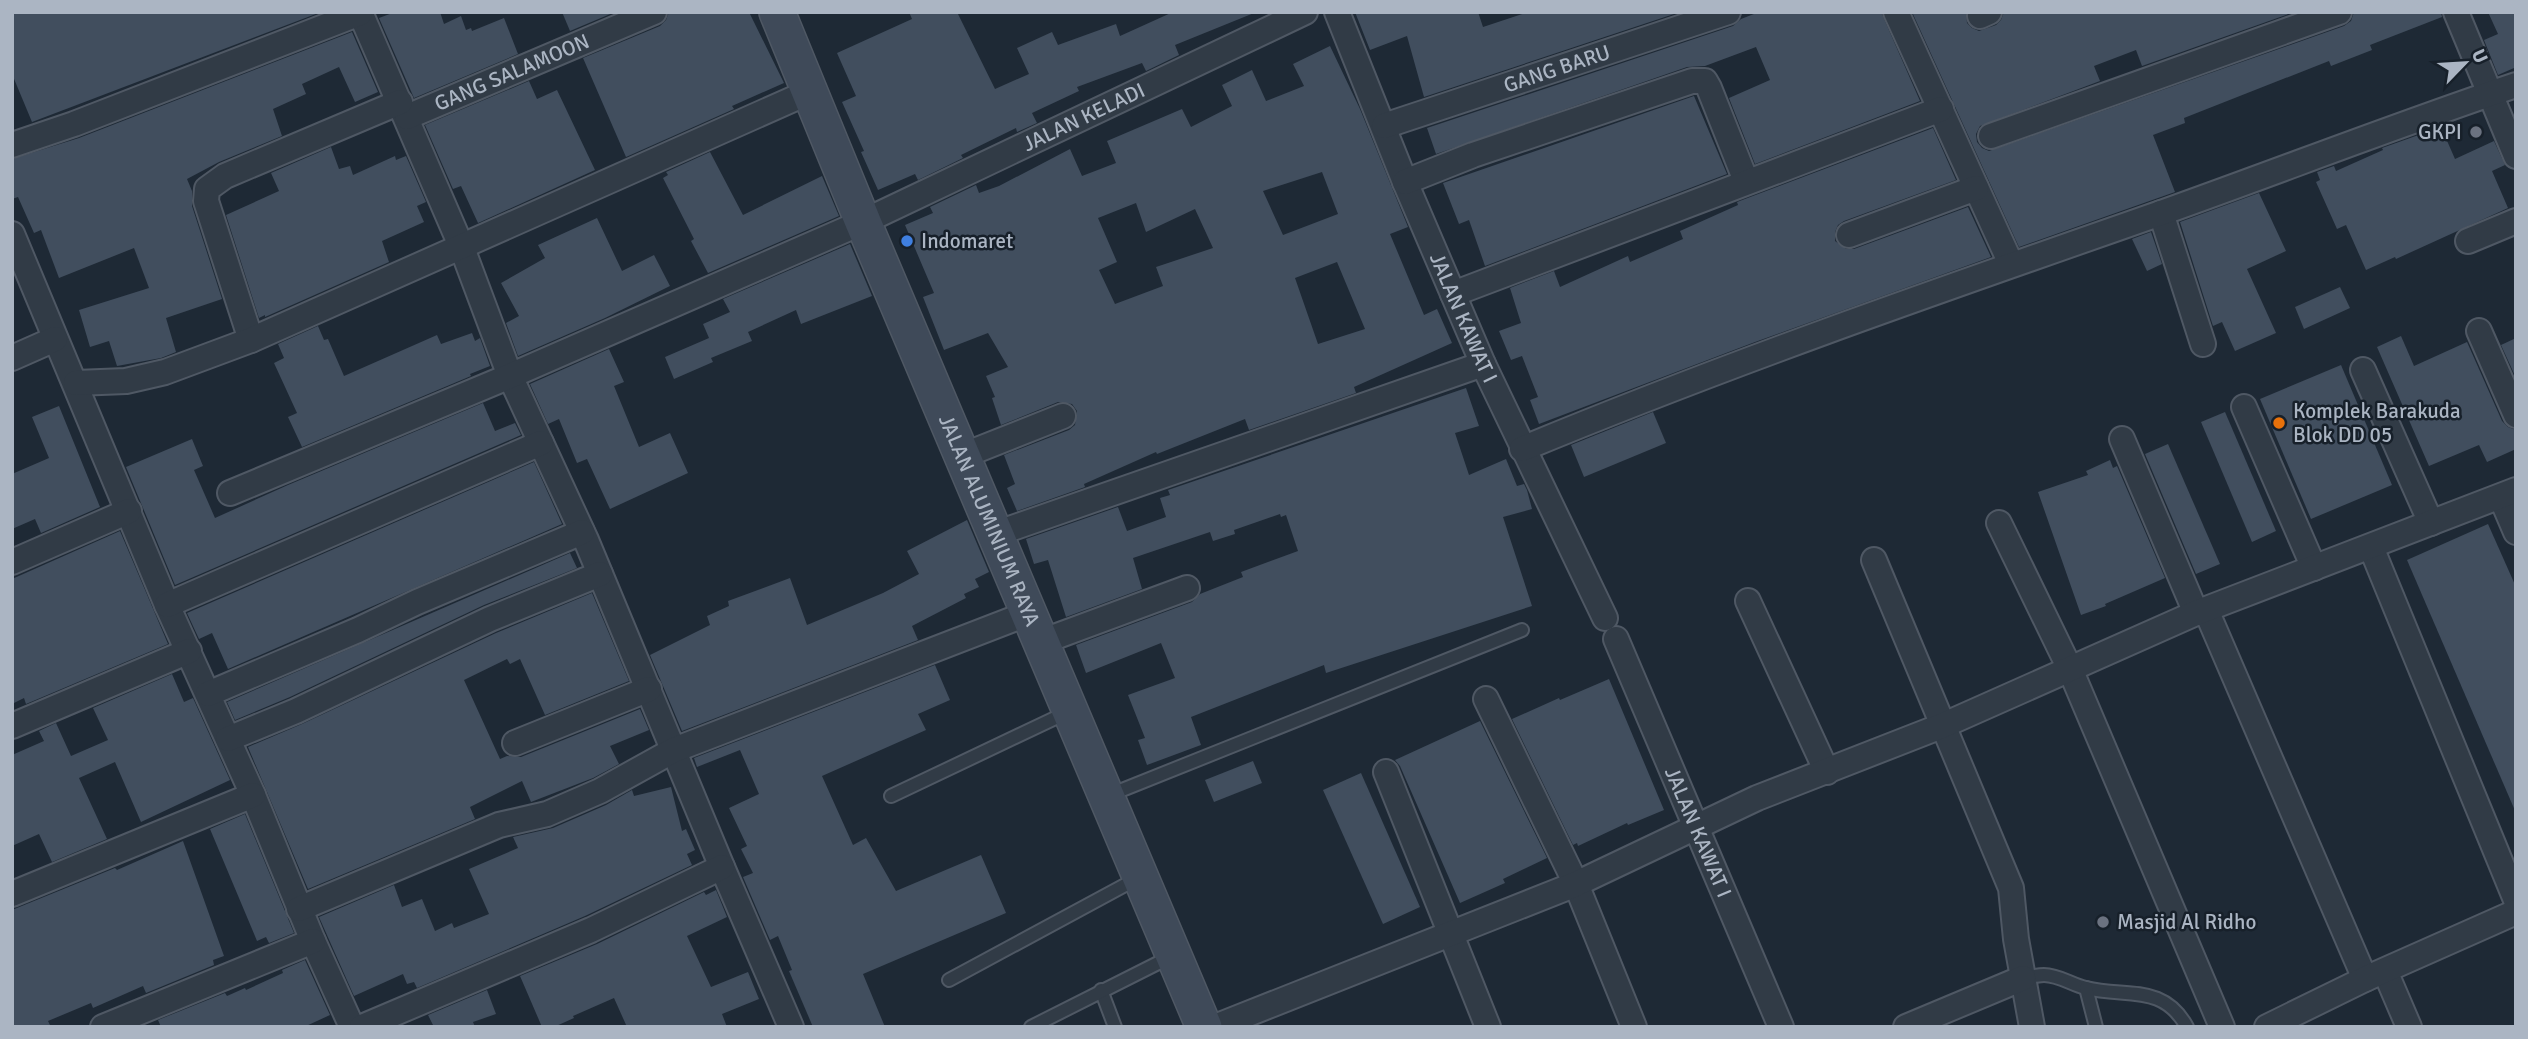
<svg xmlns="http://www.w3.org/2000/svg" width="2528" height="1039" font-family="Signika,sans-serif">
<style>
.building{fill:#414e5e;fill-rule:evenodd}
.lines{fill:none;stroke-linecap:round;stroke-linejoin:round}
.service-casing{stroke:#4f5864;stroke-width:16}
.minor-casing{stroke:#4f5864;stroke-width:28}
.secondary-casing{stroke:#4f5864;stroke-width:38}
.service{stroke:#313b46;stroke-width:12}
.minor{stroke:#313b46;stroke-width:24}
.secondary{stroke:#3f4a59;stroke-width:35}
.worship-dot{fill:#6b7280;stroke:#17202a;stroke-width:2.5}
.shop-dot{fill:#3f7fe0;stroke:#17202a;stroke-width:2.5}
.food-dot{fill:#e8710a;stroke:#17202a;stroke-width:2.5}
.labels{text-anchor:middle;stroke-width:5;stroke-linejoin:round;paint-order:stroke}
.street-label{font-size:21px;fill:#abb5c3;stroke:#17202a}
.poi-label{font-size:21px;fill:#abb5c3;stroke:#17202a;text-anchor:start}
</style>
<rect width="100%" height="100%" fill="#1e2935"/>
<g class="building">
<polygon points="12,12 321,12 32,122 12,74"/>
<polygon points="395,12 440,12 444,24 461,16 466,30 471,28 472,31 504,18 518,54 414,98 379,18"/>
<polygon points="562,12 615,12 570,31"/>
<polygon points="669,12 749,12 784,83 732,106 734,109 626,157 583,58 660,26 666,20"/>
<polygon points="909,12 957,12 995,89 1029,74 1017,48 1052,32 1058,45 1116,24 1120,36 1173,12 1254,13 1175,45 1179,55 1146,71 1142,63 1077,87 1079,91 1032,113 1037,123 1017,132 1016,128 961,155 963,158 918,180 915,174 878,190 861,152 864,151 842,102 856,96 837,53 912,19"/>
<polygon points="1355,12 1478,12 1483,27 1528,12 1680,12 1424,97 1407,36 1370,50"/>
<polygon points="1759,12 1881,12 1920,101 1755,164 1729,98 1770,80 1756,47 1705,66 1687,67 1436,154 1427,128 1733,26 1741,19"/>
<polygon points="1912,12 1966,12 1967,23 1972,28 1979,31 1996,25 2001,20 2004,12 2294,12 2142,66 2136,50 2094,66 2100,81 1980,126 1976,134 1977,142 1982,148 1989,151 2344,26 2351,21 2354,12 2441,12 2442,17 2370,45 2372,50 2331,66 2329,61 2184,118 2185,123 2153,135 2175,192 2019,247"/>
<polygon points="2488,12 2516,12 2516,71 2514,68 2498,75 2484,40 2498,34"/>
<polygon points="352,32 378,92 355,102 339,67 302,84 306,94 273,109 282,136 219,162 187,179 192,191 192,206 222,299 166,318 176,352 161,358 117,366 109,341 90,347 79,310 149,288 134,248 59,278 41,230 34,233 18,197 12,199 12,159 79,138"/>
<path d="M1330 46 1360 109 1408 227 1390 234 1424 315 1437 309 1452 343 1354 387 1356 393 1249 430 1245 419 1157 454 1156 452 1084 484 1085 487 1017 511 1007 488 1015 484 1004 455 1069 430 1075 425 1077 411 1072 404 1058 402 1001 425 992 398 995 397 986 376 1008 367 988 333 944 350 923 297 934 293 905 225 933 213 930 207 976 185 979 193 999 186 1070 149 1082 176 1116 163 1107 141 1182 109 1191 127 1232 106 1222 85 1252 70 1266 101 1304 86 1293 64ZM1322 172 1338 214 1283 235 1263 191ZM1136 203 1146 232 1195 209 1213 248 1156 267 1163 286 1115 304 1099 270 1117 262 1098 218ZM1337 262 1365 329 1318 344 1295 278Z"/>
<polygon points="529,81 537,99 557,90 595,170 478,223 461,186 453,189 425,125"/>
<polygon points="1694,96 1727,174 1485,266 1469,220 1459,224 1443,183"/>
<polygon points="2441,127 2455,159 2494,141 2505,165 2492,171 2508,208 2396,259 2395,257 2366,270 2346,225 2337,229 2316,182 2320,180 2317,172 2334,166 2336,171 2383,150 2382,148"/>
<polygon points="1933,128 1956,180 1844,221 1838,225 1835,232 1835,241 1846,249 1854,249 1968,207 1991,257 1755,342 1539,424 1530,400 1538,397 1522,356 1511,360 1499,331 1521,323 1510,288 1554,271 1560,287 1628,256 1630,262 1683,239 1680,231 1738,205 1737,202"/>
<polygon points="331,147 339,169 350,166 353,175 395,156 396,160 406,156 426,202 417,206 424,222 382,241 389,262 265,317 265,315 259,318 226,215 279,191 271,173"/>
<polygon points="710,152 743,215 822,176 839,216 708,273 691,241 694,239 663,178 668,175 666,172"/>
<polygon points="2259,193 2286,251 2247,269 2276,333 2235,351 2222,322 2213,326 2180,222"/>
<polygon points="597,218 622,271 654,255 670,286 605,318 518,356 506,323 519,316 501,283 545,258 538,245"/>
<polygon points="2151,232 2162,264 2147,271 2132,239"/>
<polygon points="850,244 872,296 801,324 796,310 748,332 752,341 711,358 713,362 674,379 665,357 709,338 703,324 730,312 723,299"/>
<polygon points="2340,287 2350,308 2304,329 2295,307"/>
<polygon points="318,326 324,340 328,339 344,376 437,335 441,344 472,333 475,341 480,338 490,366 470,374 471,376 302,447 288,417 297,413 274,363 284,358 278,344"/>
<polygon points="2401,336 2414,366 2467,342 2502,421 2508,427 2516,430 2516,449 2487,462 2479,445 2429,466 2377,347"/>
<polygon points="2516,338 2516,378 2501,345"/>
<polygon points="609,349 624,382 614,386 639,447 670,433 688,473 610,509 587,459 577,463 559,419 548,424 530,384"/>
<polygon points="2341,365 2392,485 2311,519 2260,399"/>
<polygon points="1466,388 1479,426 1455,433 1469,475 1506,459 1517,486 1524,484 1527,490 1532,509 1503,517 1532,606 1326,673 1324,665 1191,717 1201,745 1147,765 1138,740 1145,738 1128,695 1175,678 1161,643 1086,673 1076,645 1192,602 1200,594 1243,577 1241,572 1298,551 1286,515 1281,517 1280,514 1234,530 1235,534 1213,541 1210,532 1133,558 1142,589 1066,617 1048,560 1034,564 1026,539 1118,507 1127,531 1166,517 1160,498 1170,495 1168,490"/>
<polygon points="483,403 495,431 515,423 521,435 175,585 126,467 192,439 203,466 194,470 215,518 288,485"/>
<polygon points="59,406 100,507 41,533 35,519 12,529 12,474 49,458 32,417"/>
<polygon points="1653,412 1666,443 1584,477 1571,445"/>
<polygon points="2225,412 2276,531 2252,542 2201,422"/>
<polygon points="2168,444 2220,564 2196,574 2145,454"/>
<polygon points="2110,460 2113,468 2117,466 2165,578 2105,604 2106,606 2081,615 2038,492 2088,475 2086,471"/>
<polygon points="534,462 562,524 228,669 212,633 199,639 187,613"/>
<polygon points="967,520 989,572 975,579 979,587 964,594 966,598 912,626 918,640 682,731 650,655 710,625 707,616 729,606 728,601 790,578 807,625 883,593 919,574 907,551"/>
<polygon points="2488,524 2516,587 2516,813 2407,560"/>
<polygon points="120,531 168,644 26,704 24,698 12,704 12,579"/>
<polygon points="570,553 577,568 484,605 290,697 235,720 227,702"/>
<polygon points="592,593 629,681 545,715 520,659 510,664 507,659 464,680 500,759 507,756 521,757 640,709 649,730 610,746 619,764 593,778 531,802 522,781 470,807 475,819 308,889 248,747 302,724 496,633"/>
<polygon points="935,665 950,700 918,714 926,730 822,776 853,845 866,838 896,891 981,855 1006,913 863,974 885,1027 813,1027 789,971 792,970 778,936 770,940 743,877 753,873 741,849 747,846 729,808 759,794 740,750 697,767 694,758"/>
<polygon points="172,674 184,702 193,698 230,780 141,822 115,762 79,778 107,839 52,862 39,834 12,846 12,755 44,741 39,731 56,723 71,756 108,740 93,708"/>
<polygon points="1609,679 1664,810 1628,825 1627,823 1578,846 1577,843 1573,845 1512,719 1559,698 1560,700"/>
<polygon points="1480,721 1547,858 1503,879 1505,883 1460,903 1400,766 1395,760"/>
<polygon points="1253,761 1262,783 1214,802 1205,780"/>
<polygon points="1361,773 1420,907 1383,924 1323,790"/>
<polygon points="671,787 682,831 686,829 695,850 687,854 692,865 585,916 417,988 414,982 407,984 403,974 354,996 319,917 394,885 402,907 422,899 435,931 452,923 454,928 489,914 469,869 518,848 513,837 553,828 606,805 632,790 634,796"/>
<polygon points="245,814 294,933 269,943 266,937 257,941 210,829"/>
<polygon points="183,841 224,956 213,960 214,965 146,993 143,986 93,1008 91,1003 48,1021 51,1027 12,1027 12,910 115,868 117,870"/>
<polygon points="716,890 727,917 687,936 711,987 748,972 759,999 722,1014 727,1027 627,1027 614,998 573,1016 574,1018 554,1027 542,1027 520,976 597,944 704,892 706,895"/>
<polygon points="305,960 330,1015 304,1027 161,1027 158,1020 225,993 227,996 245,988 246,990 283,973 282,970"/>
<polygon points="487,990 496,1014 473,1022 475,1027 434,1027 428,1015"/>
</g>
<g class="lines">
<defs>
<g id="service">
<polyline points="891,796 1068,712"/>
<polyline points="1107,796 1522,630"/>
<path d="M2023 978C2030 977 2038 975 2044 975 2059 975 2072 985 2086 988 2126 998 2163 983 2187 1027"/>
<polyline points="949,980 1138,878"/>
<polyline points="2086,988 2096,1027"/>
<polyline points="1101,990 1115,1027"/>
<polyline points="1031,1027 1172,956"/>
</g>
<g id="minor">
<polyline points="360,12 462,248 510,376 586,540 722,867 791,1027"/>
<path id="s1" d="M1337 12 1405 182 1483 364 1605 618"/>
<polyline points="1896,12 2011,264"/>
<polyline points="2456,12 2516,156"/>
<polyline points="1980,16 1989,12"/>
<path id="s2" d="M407 117 654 12"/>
<path id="s3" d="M1384 126 1728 12"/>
<polyline points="1991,136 2339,12"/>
<polyline points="12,145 74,124 360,13"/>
<polyline points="1405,182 1473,155 1692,81 1705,81 1709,88 1746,181"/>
<polyline points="2161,213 2203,344"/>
<polyline points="12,234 167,605 253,795 313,941 352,1027"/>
<polyline points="1849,235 1976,188"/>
<polyline points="2468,241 2516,221"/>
<polyline points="1453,294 1941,109"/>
<polyline points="2479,331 2516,415"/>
<polyline points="251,340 206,201 207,189 225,176 400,102"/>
<polyline points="12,358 55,339"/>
<polyline points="2363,370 2431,523"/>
<polyline points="76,383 126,381 165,372 251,340 809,92"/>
<polyline points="2244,407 2314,568"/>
<polyline points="2122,439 2196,613"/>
<path d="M1522 449C1732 362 1946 288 2161 213 2279 171 2397 125 2516 85"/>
<polyline points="962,456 1063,416"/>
<path id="s4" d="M230 493 510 376 863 222 1305 12"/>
<polyline points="2501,497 2516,532"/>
<polyline points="1999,523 2070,669 2222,1027"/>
<polyline points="995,534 1483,364"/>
<polyline points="2371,547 2516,900"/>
<polyline points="1874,560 2011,888 2016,939 2032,1027"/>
<polyline points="12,562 129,511"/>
<polyline points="1748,601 1827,772"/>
<polyline points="167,605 541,443"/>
<polyline points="2206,610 2365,979"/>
<path id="s5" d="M1616 639 1781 1027"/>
<polyline points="1041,642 1187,588"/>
<polyline points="208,694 358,630 417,602 582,532"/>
<polyline points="1486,699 1576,884 1634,1027"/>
<polyline points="12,726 189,651"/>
<polyline points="228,739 296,711 490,619 600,574"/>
<polyline points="515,743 649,689"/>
<polyline points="1386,772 1488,1027"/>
<polyline points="12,894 253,795"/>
<polyline points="299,909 499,825 547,814 600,791 674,750 1029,613"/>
<polyline points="2385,971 2409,1027"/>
<polyline points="103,1027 313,941"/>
<polyline points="362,1027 591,930 722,867"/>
<polyline points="1215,1027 1576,884 1757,798 1944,725 2196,613 2516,490"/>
<polyline points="1906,1027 2023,978"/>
<polyline points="2267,1027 2365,979 2516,912"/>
</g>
<g id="secondary">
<path id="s6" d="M777 12 863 222 1204 1027"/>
</g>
</defs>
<use href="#service" class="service-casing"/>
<use href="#minor" class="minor-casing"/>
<use href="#secondary" class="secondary-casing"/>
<use href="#service" class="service"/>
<use href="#minor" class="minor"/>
<use href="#secondary" class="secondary"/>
</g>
<g class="worship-dot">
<circle cx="2476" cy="132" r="7"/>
<circle cx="2103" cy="922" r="7"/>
</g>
<circle class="shop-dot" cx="907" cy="241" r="7"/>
<circle class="food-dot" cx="2279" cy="423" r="7"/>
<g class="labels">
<g class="street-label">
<text dy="7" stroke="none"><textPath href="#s3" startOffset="182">GANG BARU</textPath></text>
<text dy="7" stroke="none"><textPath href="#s2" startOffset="114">GANG SALAMOON</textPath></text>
<text dy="7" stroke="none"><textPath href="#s4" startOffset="933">JALAN KELADI</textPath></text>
<text dy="7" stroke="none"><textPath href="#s1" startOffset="331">JALAN KAWAT I</textPath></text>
<text dy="7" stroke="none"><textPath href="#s6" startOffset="551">JALAN ALUMINIUM RAYA</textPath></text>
<text dy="7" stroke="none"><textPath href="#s5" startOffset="210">JALAN KAWAT I</textPath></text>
</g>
<g class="poi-label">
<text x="2462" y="139" text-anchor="end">GKPI</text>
<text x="921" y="248">Indomaret</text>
<text x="2293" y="418">Komplek Barakuda<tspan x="2293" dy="24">Blok DD 05</tspan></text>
<text x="2117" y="929">Masjid Al Ridho</text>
</g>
</g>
<rect width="2528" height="1039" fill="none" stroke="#abb5c3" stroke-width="28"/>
<g transform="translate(2465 63) rotate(65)" stroke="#17202a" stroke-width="5" paint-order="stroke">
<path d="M0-5L12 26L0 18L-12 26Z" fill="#abb5c3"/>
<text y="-10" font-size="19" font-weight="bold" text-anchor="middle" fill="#abb5c3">U</text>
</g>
</svg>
